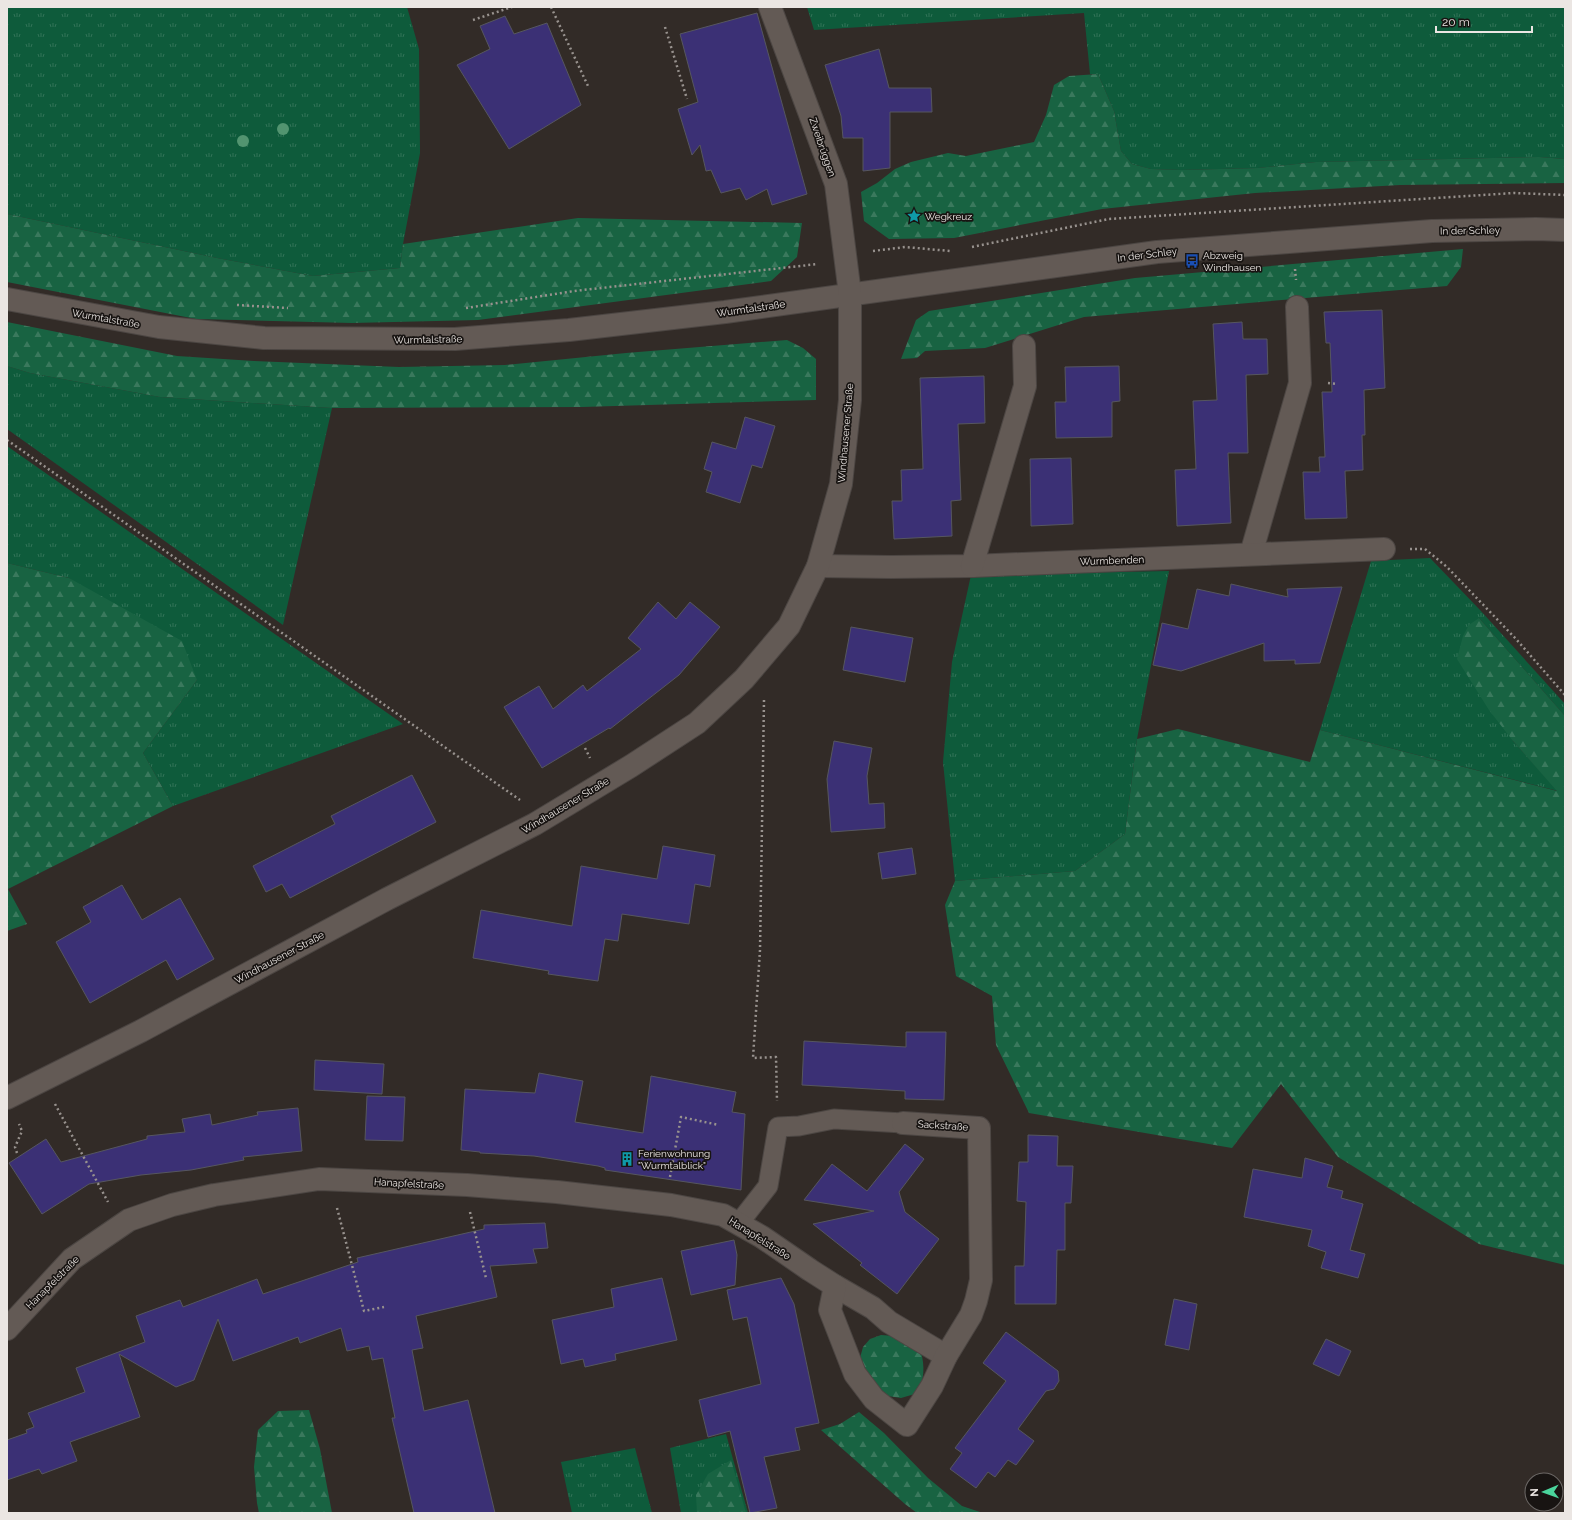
<svg xmlns="http://www.w3.org/2000/svg" width="1572" height="1520" font-family="Raleway,sans-serif">
<style>
.grass{fill:url(#grass-tufts)}
.forest{fill:url(#forest-firs)}
.building{fill:#3b3075;stroke:#56565f}
.lines{fill:none;stroke-linecap:round;stroke-linejoin:round}
.lane-casing{stroke:#4c4643;stroke-width:21}
.street-casing{stroke:#4c4643;stroke-width:24}
.secondary-casing{stroke:#4c4643;stroke-width:24}
.path{stroke:#98928e;stroke-width:2.5;stroke-dasharray:2 3;stroke-linecap:butt}
.lane{stroke:#635a55;stroke-width:19}
.street{stroke:#635a55;stroke-width:22}
.secondary{stroke:#635a55;stroke-width:22}
.tree{fill:#529470}
.labels{text-anchor:middle;stroke-width:3.5;stroke-linejoin:round;paint-order:stroke}
.street-label{font-size:10px;fill:#ebe6e3;stroke:#181412}
.poi-label{font-size:10px;fill:#ebe6e3;stroke:#181412;text-anchor:start}
</style>
<defs>
<pattern id="grass-tufts" width="24" height="20" patternUnits="userSpaceOnUse"><rect width="24" height="20" fill="#0e5b3b"/><path d="M3 7l-1-3M5 7V3M7 7l1-3M15 17l-1-3M17 17v-4M19 17l1-3" fill="none" stroke="#317357"/></pattern>
<pattern id="forest-firs" width="22" height="20" patternUnits="userSpaceOnUse"><rect width="22" height="20" fill="#186342"/><path d="M5 1l3.5 6h-7zM16 11l3.5 6h-7z" fill="#3a795d"/></pattern>
</defs>
<rect width="100%" height="100%" fill="#322b27"/>
<g class="grass">
<polygon points="7,7 407,7 419,49 420,153 403,244 400,268 313,276 217,258 7,214"/>
<polygon points="807,7 1565,7 1565,159 1539,157 1316,162 1258,168 1181,170 1151,169 1132,164 1121,151 1114,111 1098,74 1090,74 1084,13 814,30"/>
<polygon points="7,366 30,373 160,397 332,408 283,625 7,429"/>
<polygon points="7,446 403,724 173,806 143,753 197,680 69,578 7,563"/>
<polygon points="1430,558 1480,610 1565,704 1565,716 1479,618 1513,741 1558,791 1320,730 1371,561"/>
<polygon points="1169,571 1137,739 1125,834 1075,871 955,881 943,762 952,662 971,575"/>
<polygon points="726,1434 748,1513 681,1513 670,1448"/>
<polygon points="635,1448 652,1513 572,1513 561,1462"/>
</g>
<g class="forest">
<polygon points="1098,74 1114,111 1121,151 1132,164 1151,169 1181,170 1258,168 1316,162 1539,157 1565,159 1565,183 1400,185 1255,193 1102,209 954,238 889,239 864,221 861,192 877,183 895,169 911,162 948,153 966,156 1034,142 1046,115 1054,85 1069,76"/>
<polygon points="7,214 217,258 313,276 400,268 403,244 578,218 802,223 797,257 771,281 478,320 352,323 196,319 7,282"/>
<polygon points="1463,249 1461,267 1447,286 1084,317 985,348 925,351 917,358 901,359 916,320 929,311 1135,278"/>
<polygon points="7,322 177,356 254,361 399,367 505,365 626,353 787,340 803,348 816,359 816,400 582,407 332,408 160,397 30,373 7,366"/>
<polygon points="7,563 69,578 182,641 197,680 143,753 173,806 8,889 27,924 7,931"/>
<polygon points="1479,618 1565,716 1565,1265 1479,1244 1338,1157 1281,1084 1232,1148 1029,1113 996,1045 992,996 956,976 945,905 955,881 1075,871 1125,834 1137,739 1178,729 1310,762 1320,730 1557,791 1513,741 1489,710 1457,659 1463,636 1469,625"/>
<path d="M881 1335 894 1336 921 1352C925 1367 924 1379 918 1393L901 1398 888 1396 877 1389 869 1382 860 1358 863 1347 870 1339Z"/>
<polygon points="309,1410 320,1449 332,1513 259,1513 257,1503 254,1467 258,1430 278,1411"/>
<polygon points="859,1412 884,1433 928,1478 962,1506 983,1513 917,1513 905,1504 821,1430 840,1424"/>
<polygon points="731,1460 746,1513 697,1513 696,1495 708,1474"/>
</g>
<g class="building">
<polygon points="757,13 807,194 772,205 767,189 746,200 740,188 721,193 711,170 706,171 700,145 692,155 678,109 698,102 680,34"/>
<polygon points="505,16 514,34 547,23 581,105 509,149 457,65 490,49 480,26"/>
<polygon points="879,49 889,88 931,88 932,112 890,112 890,168 863,171 863,138 843,138 841,116 825,65"/>
<polygon points="1382,310 1385,388 1364,390 1365,435 1362,435 1363,470 1345,471 1347,518 1305,519 1303,472 1320,472 1319,457 1325,457 1322,392 1332,392 1330,343 1326,343 1324,312"/>
<polygon points="1242,322 1243,339 1267,339 1268,374 1246,375 1248,453 1228,453 1231,523 1177,526 1175,470 1196,469 1193,401 1217,400 1213,324"/>
<polygon points="1119,366 1120,401 1112,402 1112,437 1056,438 1055,402 1066,402 1065,367"/>
<polygon points="984,376 985,423 958,424 961,500 951,501 952,536 894,539 892,501 902,501 901,470 923,469 920,378"/>
<polygon points="745,417 775,426 762,468 752,465 740,503 706,492 712,472 704,469 712,442 736,449"/>
<polygon points="1071,458 1073,524 1031,526 1030,459"/>
<polygon points="1231,584 1288,597 1287,589 1342,587 1320,663 1295,664 1295,660 1264,661 1264,643 1181,671 1153,665 1162,623 1188,629 1197,589 1229,596"/>
<polygon points="658,602 676,619 690,602 720,627 679,675 610,729 609,728 542,768 504,707 539,686 553,709 583,685 587,691 641,649 628,638"/>
<polygon points="851,627 913,638 905,682 843,670"/>
<polygon points="834,741 872,748 867,776 869,804 884,803 885,828 831,832 827,779"/>
<polygon points="412,775 436,822 290,898 282,884 266,892 253,866 335,824 331,816"/>
<polygon points="663,846 715,855 710,887 695,884 689,924 622,914 618,941 605,939 598,981 548,974 549,971 473,958 481,910 572,926 581,866 657,879"/>
<polygon points="912,848 916,874 882,879 878,853"/>
<polygon points="122,885 142,920 180,898 214,959 177,980 166,960 90,1003 56,942 91,922 83,907"/>
<polygon points="906,1032 946,1032 944,1100 905,1099 905,1091 802,1085 804,1041 906,1047"/>
<polygon points="315,1060 384,1064 382,1094 314,1090"/>
<polygon points="539,1073 583,1081 575,1122 643,1133 651,1076 736,1092 732,1112 745,1114 741,1190 605,1170 605,1168 598,1166 534,1156 480,1153 480,1152 461,1150 465,1089 535,1093"/>
<polygon points="367,1096 405,1097 403,1141 365,1140"/>
<polygon points="298,1108 302,1151 243,1157 244,1160 191,1170 141,1175 89,1184 42,1214 9,1163 46,1139 61,1162 147,1139 147,1136 185,1132 182,1119 210,1114 212,1125 258,1115 257,1112"/>
<polygon points="1028,1135 1058,1136 1057,1166 1073,1166 1071,1203 1065,1203 1065,1250 1057,1250 1056,1304 1015,1304 1015,1266 1024,1266 1026,1202 1017,1201 1019,1162 1028,1162"/>
<polygon points="905,1144 924,1159 899,1192 905,1212 939,1239 897,1294 860,1265 862,1263 813,1224 874,1211 804,1200 832,1164 867,1191"/>
<polygon points="1305,1158 1333,1166 1327,1187 1343,1191 1341,1198 1363,1204 1350,1250 1365,1254 1358,1278 1321,1268 1326,1252 1308,1246 1312,1230 1244,1217 1253,1169 1302,1178"/>
<polygon points="545,1223 548,1248 533,1249 537,1263 490,1266 497,1297 416,1316 423,1348 412,1350 424,1411 468,1400 495,1513 414,1513 392,1418 395,1418 383,1358 372,1360 369,1346 347,1351 341,1328 300,1343 298,1337 233,1361 218,1319 194,1380 176,1387 119,1354 140,1417 70,1442 77,1461 42,1474 39,1469 7,1480 7,1440 27,1433 26,1430 34,1427 28,1413 85,1392 76,1368 145,1342 136,1316 180,1300 183,1307 257,1279 263,1294 358,1262 357,1258 484,1229 484,1225"/>
<polygon points="734,1240 737,1255 735,1285 691,1295 681,1251"/>
<polygon points="662,1278 677,1340 615,1354 616,1360 585,1367 583,1359 561,1364 552,1320 614,1307 611,1289"/>
<polygon points="781,1278 794,1304 819,1423 795,1428 800,1450 764,1457 777,1508 750,1513 730,1431 708,1437 699,1400 761,1384 747,1317 733,1320 727,1290"/>
<polygon points="1174,1299 1197,1304 1189,1350 1165,1345"/>
<polygon points="1006,1332 1058,1371 1059,1381 1054,1389 1046,1391 1018,1429 1034,1441 1016,1465 1008,1460 995,1477 988,1472 976,1488 950,1469 962,1453 955,1448 1006,1381 983,1363"/>
<polygon points="1326,1339 1351,1351 1339,1376 1313,1364"/>
</g>
<g class="lines">
<defs>
<polyline id="lane" points="739,1223 768,1186 778,1127 799,1126 834,1119 903,1123"/>
<g id="street">
<polyline points="1251,554 1300,383 1297,307"/>
<polyline points="818,566 891,567 972,566 1384,549"/>
<polyline points="972,566 1025,386 1024,346"/>
<polyline points="835,1286 873,1308 889,1322 946,1356"/>
<polyline points="7,1329 72,1259 129,1220 172,1205 214,1195 319,1179 467,1185 557,1192 671,1205 723,1215 762,1237 810,1270 835,1286 830,1310 855,1374 874,1399 907,1425 932,1386 946,1356 971,1315 976,1301 981,1280 979,1128 903,1123"/>
</g>
<g id="secondary">
<polyline points="7,299 159,327 264,338 455,339 569,330 725,312 1157,252 1432,231 1536,229 1565,230"/>
<polyline points="7,1098 141,1031 387,899 535,824 631,766 697,723 744,679 789,626 818,566 841,484 850,400 850,294 836,184 770,7"/>
</g>
</defs>
<use href="#lane" class="lane-casing"/>
<use href="#street" class="street-casing"/>
<use href="#secondary" class="secondary-casing"/>
<g class="path">
<polyline points="551,7 588,86"/>
<polyline points="473,20 512,7"/>
<polyline points="665,27 687,99"/>
<polyline points="972,247 1109,219 1514,193 1565,195"/>
<polyline points="873,251 905,247 950,251"/>
<polyline points="1295,269 1296,280"/>
<polyline points="237,305 288,308"/>
<polyline points="466,308 574,291 818,264"/>
<polyline points="1328,383 1337,384"/>
<polyline points="7,440 520,800"/>
<polyline points="1410,549 1425,549 1447,567 1516,639 1565,695"/>
<polyline points="764,700 760,950 753,1058 776,1057 777,1101"/>
<polyline points="585,748 590,758"/>
<polyline points="55,1104 108,1202"/>
<polyline points="17,1153 15,1147 22,1131 19,1124"/>
<polyline points="670,1177 681,1117 719,1125"/>
<polyline points="337,1208 364,1311 384,1307"/>
<polyline points="470,1212 486,1278"/>
</g>
<use href="#lane" class="lane"/>
<use href="#street" class="street"/>
<use href="#secondary" class="secondary"/>
</g>
<g class="tree">
<circle cx="283" cy="129" r="6"/>
<circle cx="243" cy="141" r="6"/>
</g>
<defs>
<symbol id="sight-bare" viewBox="-9 -9 18 18"><path d="M0-6L1.8-2.2L6-1.7L2.9 1.2L3.7 5.4L0 3.3L-3.7 5.4L-2.9 1.2L-6-1.7L-1.8-2.2Z" fill="#0f9aa8" stroke="#181412" stroke-width="2.5" paint-order="stroke"/></symbol>
<symbol id="bus-bare" viewBox="-9 -9 18 18"><path d="M-5-6H5V4H4V6H2V4H-2V6H-4V4H-5ZM-3.5-4V0h7V-4ZM-3.5 1.2v1.5H-2V1.2ZM2 1.2v1.5H3.5V1.2Z" fill="#1a4fb4" stroke="#181412" stroke-width="2.5" paint-order="stroke"/></symbol>
<symbol id="building-bare" viewBox="-9 -9 18 18"><path d="M-4-6H4V6H1V3H-1V6H-4ZM-2.5-4.3h1.7v1.8h-1.7ZM.8-4.3h1.7v1.8H.8ZM-2.5-1h1.7V.8h-1.7ZM.8-1h1.7V.8H.8Z" fill="#0f9aa8" stroke="#181412" stroke-width="2.5" paint-order="stroke"/></symbol>
</defs>
<g fill-rule="evenodd">
<use href="#sight-bare" x="904" y="206" width="20" height="20"/>
<use href="#bus-bare" x="1182" y="251" width="20" height="20"/>
<use href="#building-bare" x="617" y="1149" width="20" height="20"/>
</g>
<g class="labels">
<g class="street-label">
<text transform="translate(823 147) rotate(71)" y="4">Zweibrüggen</text>
<text transform="translate(1470 230) rotate(-1)" y="4">In der Schley</text>
<text transform="translate(1147 254) rotate(-7)" y="4">In der Schley</text>
<text transform="translate(751 308) rotate(-8)" y="4">Wurmtalstraße</text>
<text transform="translate(106 318) rotate(10)" y="4">Wurmtalstraße</text>
<text transform="translate(428 339) rotate(-1)" y="4">Wurmtalstraße</text>
<text transform="translate(845 433) rotate(-85)" y="4">Windhausener Straße</text>
<text transform="translate(1112 560) rotate(-2)" y="4">Wurmbenden</text>
<text transform="translate(565 805) rotate(-31)" y="4">Windhausener Straße</text>
<text transform="translate(279 957) rotate(-28)" y="4">Windhausener Straße</text>
<text transform="translate(943 1125) rotate(4)" y="4">Sackstraße</text>
<text transform="translate(409 1183) rotate(3)" y="4">Hanapfelstraße</text>
<text transform="translate(760 1238) rotate(32)" y="4">Hanapfelstraße</text>
<text transform="translate(52 1282) rotate(-45)" y="4">Hanapfelstraße</text>
</g>
<g class="poi-label">
<text x="925" y="220">Wegkreuz</text>
<text x="1203" y="259">Abzweig<tspan x="1203" dy="12">Windhausen</tspan></text>
<text x="638" y="1157">Ferienwohnung<tspan x="638" dy="12">"Wurmtalblick"</tspan></text>
</g>
</g>
<rect width="1572" height="1520" fill="none" stroke="#ebe6e3" stroke-width="16"/>
<g transform="translate(1544 1492) rotate(268)"><circle r="19" fill="#181412" stroke="#6c6866"/>
<path d="M0-3L7 15L0 10L-7 15Z" fill="#4ad49c"/>
<text y="-6" font-size="11" font-weight="bold" text-anchor="middle" fill="#ebe6e3">N</text>
</g>
<path d="M1436 26v6h96v-6" fill="none" stroke="#ebe6e3" stroke-width="2"/>
<text x="1442" y="26" font-size="12" fill="#ebe6e3" stroke="#181412" stroke-width="3" paint-order="stroke">20 m</text>
</svg>
